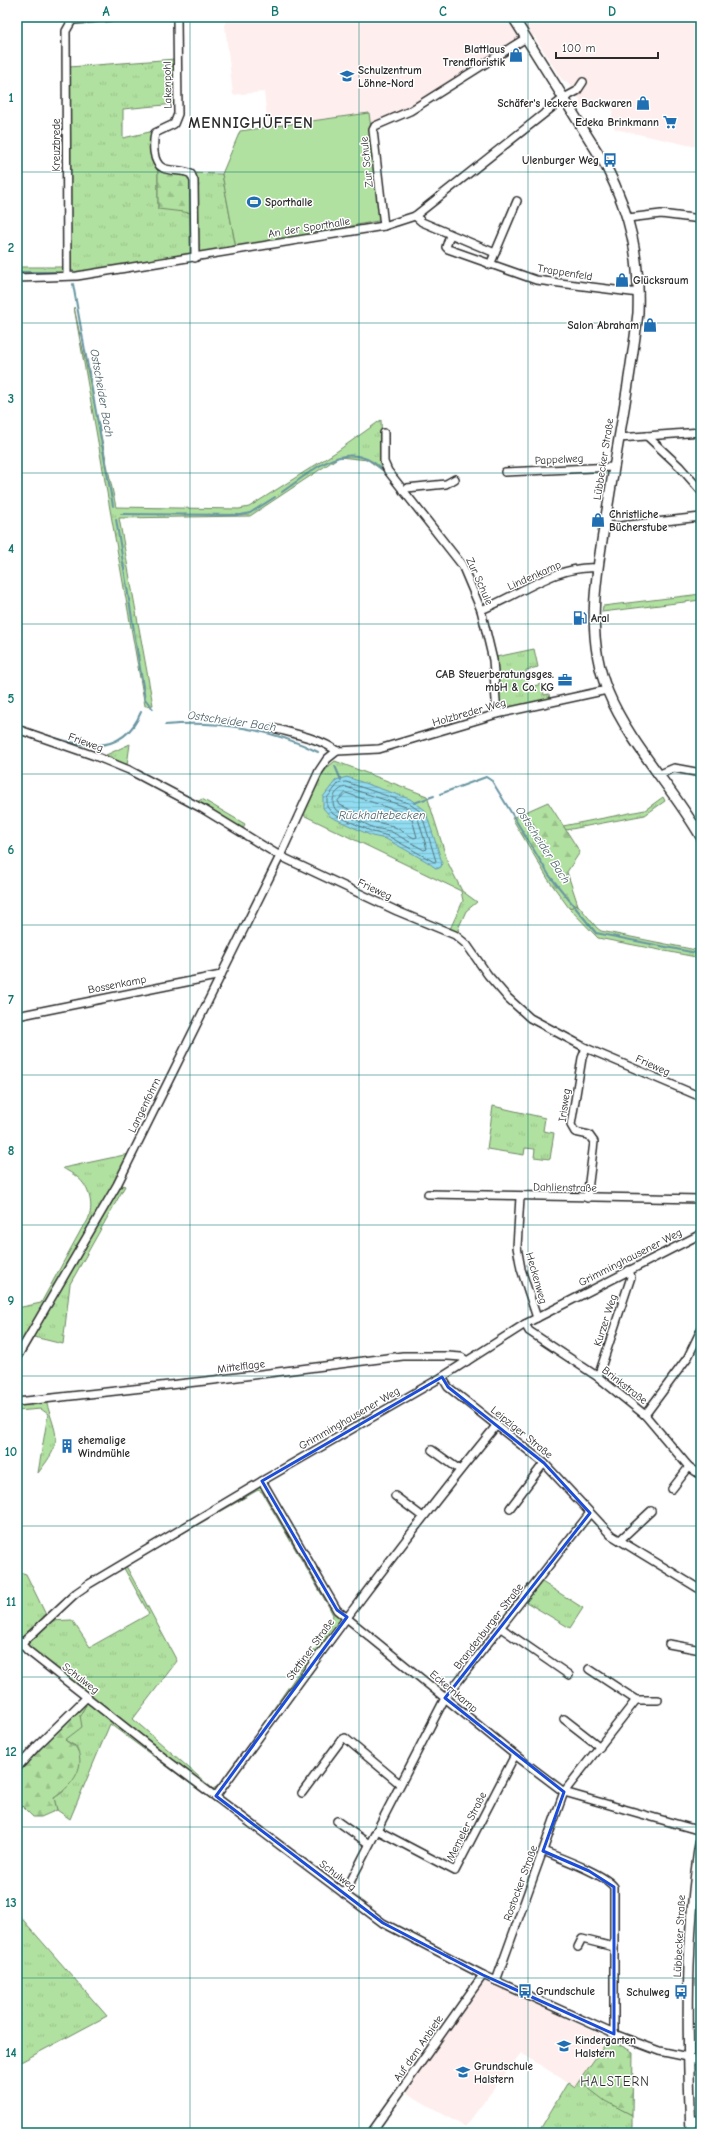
<svg xmlns="http://www.w3.org/2000/svg" width="718" height="2150" font-family="'Comic Neue',sans-serif">
<style>
.built{fill:#feefee}
.grass{fill:url(#grass-tufts);stroke:#6e8666;fill-rule:evenodd}
.forest{fill:url(#forest-firs);stroke:#6e8666}
.garden{fill:#b1e1a0;stroke:#6e8666}
.water{fill:url(#water-rules);stroke:#6895a2}
.lines{fill:none;stroke-linecap:round;stroke-linejoin:round}
.shore{stroke:#54727a;stroke-width:1}
.stream{stroke:#6895a2;stroke-width:2}
.minor-casing{stroke:#2b2b2b;stroke-width:10}
.secondary-casing{stroke:#2b2b2b;stroke-width:12}
.minor{stroke:#fff;stroke-width:7}
.secondary{stroke:#fff;stroke-width:9}
.marked{fill:none;stroke:#1d4ed8;stroke-width:3;stroke-linejoin:round}
.grid{fill:none;stroke:#0f766e;stroke-width:1;stroke-opacity:0.55}
.labels{text-anchor:middle;stroke-width:3;stroke-linejoin:round;paint-order:stroke}
.poi-label{font-size:11px;font-weight:bold;fill:#2b2b2b;stroke:#fff;text-anchor:start}
.street-label{font-size:11px;fill:#2b2b2b;stroke:#fff}
.water-label{font-size:12px;font-style:italic;fill:#4a6066;stroke:#fff}
.quarter-label{font-size:13px;letter-spacing:1px;fill:#2b2b2b;stroke:#fff}
.district-label{font-size:15px;font-weight:bold;letter-spacing:1px;fill:#2b2b2b;stroke:#fff}
.neatline{fill:none;stroke:#0f766e;stroke-width:1.5}
.grid-label{font-size:13px;text-anchor:middle;font-weight:bold;fill:#0f766e}
</style>
<defs>
<pattern id="grass-tufts" width="24" height="20" patternUnits="userSpaceOnUse"><rect width="24" height="20" fill="#b1e1a0"/><path d="M3 7l-1-3M5 7V3M7 7l1-3M15 17l-1-3M17 17v-4M19 17l1-3" fill="none" stroke="#98c18a"/></pattern>
<pattern id="forest-firs" width="22" height="20" patternUnits="userSpaceOnUse"><rect width="22" height="20" fill="#b1e1a0"/><path d="M5 1l3.5 6h-7zM16 11l3.5 6h-7z" fill="#98c18a"/></pattern>
<pattern id="water-rules" width="6" height="5" patternUnits="userSpaceOnUse"><rect width="6" height="5" fill="#91dcf1"/><path d="M0 2.5h6" fill="none" stroke="#7dbdcf"/></pattern>
</defs>
<rect width="100%" height="100%" fill="#fff"/>
<filter id="ink" filterUnits="userSpaceOnUse"><feTurbulence type="fractalNoise" baseFrequency=".025" numOctaves="2"/><feDisplacementMap in="SourceGraphic" scale="8" xChannelSelector="R" yChannelSelector="G"/><feConvolveMatrix kernelMatrix="1 2 1 2 8 2 1 2 1" color-interpolation-filters="sRGB"/></filter>
<g filter="url(#ink)">
<g class="built">
<polygon points="224,17 701,17 701,148 615,129 611,119 613,109 589,103 581,108 580,100 568,82 562,80 534,36 488,61 410,110 371,125 369,113 268,127 264,92 233,95"/>
<polygon points="486,1979 609,2039 575,2087 521,2053 465,2127 405,2092"/>
</g>
<g class="grass">
<polygon points="175,59 175,104 123,109 123,138 154,131 158,166 158,209 186,173 222,174 236,248 77,273 70,269 69,67"/>
<polygon points="17,267 65,267 63,274 17,274"/>
<polygon points="74,307 116,507 239,509 249,507 336,452 381,420 383,471 368,460 339,457 250,516 119,518 153,705 145,706"/>
<polygon points="701,594 701,600 602,612 603,606"/>
<polygon points="534,649 538,667 526,670 529,687 542,684 544,695 549,694 550,700 504,709 500,706 496,657"/>
<polygon points="130,744 127,765 106,755"/>
<path d="M335 761 427 796 448 863 462 891 477 902 466 911 458 929 460 935 450 929 463 901 461 891 303 815C311 797 318 773 335 761Z"/>
<polygon points="663,797 665,801 645,815 566,830 563,826 645,810"/>
<polygon points="202,799 245,824 242,830 197,802"/>
<polygon points="578,905 597,928 601,931 701,951 701,958 598,938 569,908"/>
<polygon points="493,1106 545,1118 543,1131 554,1133 550,1159 534,1157 535,1149 525,1148 524,1155 487,1149"/>
<path d="M129 1154 116 1182 125 1186 70 1284 63 1344 34 1337 17 1366V1308L41 1303 82 1228C94 1217 93 1196 83 1183 78 1176 69 1172 63 1168Z"/>
<path d="M46 1401C57 1439 64 1440 38 1473L48 1414 41 1409 17 1411V1403Z"/>
<path d="M258 1480 349 1622 216 1803 110 1724 70 1819 57 1810 54 1798 63 1792 77 1747 65 1740 86 1705 76 1704 83 1697 20 1648 17 1650V1571L26 1574 49 1621 72 1620 90 1647 149 1614 120 1561ZM258 1490 262 1492 329 1607 333 1615 329 1629 221 1784 213 1789 133 1719 177 1661 126 1566Z"/>
<polygon points="542,1582 583,1608 570,1628 526,1602"/>
<polygon points="17,1913 107,2016 17,2064"/>
<polygon points="579,2081 606,2101 632,2115 632,2133 538,2133 568,2082 575,2087"/>
</g>
<g class="forest">
<polygon points="158,166 186,173 192,182 192,213 158,209"/>
<polygon points="548,802 580,852 567,872 578,905 569,908 548,879 512,818"/>
<path d="M76 1704 86 1705 80 1715 82 1727 65 1740C69 1744 75 1745 77 1749 87 1769 69 1788 54 1798L57 1810 41 1817H33L22 1806 17 1809V1764Z"/>
<polygon points="609,2039 633,2052 632,2115 605,2101 579,2081"/>
</g>
<polygon class="garden" points="369,113 383,220 236,248 222,174 240,131"/>
<polygon class="water" points="347,777 410,799 425,810 442,862 441,867 437,869 426,861 386,839 372,836 331,817 323,808 323,797 336,780"/>
<g class="lines">
<g class="shore">
<polygon points="346,782 408,803 421,812 436,861 434,862 388,836 373,832 333,814 327,807 327,798 338,784"/>
<path d="M346 787 406 807 417 815 427 849 424 850 390 831 374 828 336 810C329 801 335 789 346 787Z"/>
<polygon points="346,793 403,813 412,819 417,837 414,838 393,826 376,822 340,805 338,801"/>
</g>
<g class="stream">
<polyline points="17,272 55,272"/>
<polyline points="73,284 113,506"/>
<path d="M282 492C313 471 346 436 382 469"/>
<polyline points="121,514 241,515 250,513 275,497"/>
<polyline points="116,519 145,699 153,709"/>
<path d="M165 725C216 720 272 729 318 752"/>
<path d="M28 729C68 742 119 765 141 712"/>
<polyline points="335,766 341,780"/>
<polyline points="440,794 486,777 492,781 549,875 596,933 701,954"/>
<polyline points="414,803 434,796"/>
</g>
<defs>
<g id="minor">
<path d="M177 17 178 114 174 124 155 133C153 143 152 163 163 168 172 172 182 169 191 174L194 181 195 258"/>
<polyline points="74,20 110,17"/>
<polyline points="415,216 422,222 495,253"/>
<polyline points="628,218 661,214 701,219"/>
<polyline points="384,226 373,130 375,126 410,111 526,38"/>
<polyline points="450,235 446,247 448,249 536,280 639,293"/>
<polyline points="490,265 517,201"/>
<polyline points="67,275 66,31 74,17"/>
<polyline points="17,278 77,276 384,226 415,216 564,98 577,91 583,82"/>
<polyline points="384,433 384,462 388,471 462,565 481,610 493,660 497,714"/>
<polyline points="647,436 680,467 701,491"/>
<polyline points="619,438 701,432"/>
<polyline points="505,472 614,467"/>
<polyline points="403,491 407,488 446,484 455,479"/>
<polyline points="605,525 620,526 701,517"/>
<path d="M481 610C518 596 557 564 598 568"/>
<path d="M273 728C295 734 319 738 337 751L379 749 497 714 607 690"/>
<polyline points="17,729 95,756 129,770 203,809 280,856 397,911 455,935 467,945 488,975 508,998 530,1018 586,1048 701,1097"/>
<polyline points="660,774 674,768 701,773"/>
<polyline points="694,825 701,823"/>
<polyline points="17,1016 221,975"/>
<polyline points="586,1048 582,1058 571,1125 575,1132 589,1135 594,1142 587,1198"/>
<polyline points="428,1194 701,1199"/>
<polyline points="520,1197 517,1247 521,1269 537,1318"/>
<polyline points="525,1324 529,1331 598,1377 645,1415 689,1467 701,1475"/>
<polyline points="17,1357 117,1185 280,856 319,771 327,759 337,751"/>
<polyline points="442,1377 448,1387 544,1463 611,1535 701,1590"/>
<polyline points="598,1377 631,1277 629,1270"/>
<polyline points="17,1402 214,1380 403,1356 448,1356 461,1357 467,1361"/>
<polyline points="645,1415 688,1357 701,1330"/>
<polyline points="432,1450 460,1470"/>
<polyline points="262,1481 337,1610 515,1755 564,1792 701,1831"/>
<polyline points="672,1489 689,1467"/>
<polyline points="395,1496 423,1517"/>
<polyline points="510,1508 544,1463"/>
<polyline points="620,1540 651,1511"/>
<polyline points="501,1628 569,1675"/>
<polyline points="17,1639 27,1650 164,1758 383,1923 483,1975 614,2034 659,2051 688,2057"/>
<polyline points="669,1644 701,1650"/>
<polyline points="17,1648 76,1593 89,1584 262,1481 442,1377 525,1324 701,1234"/>
<polyline points="589,1669 636,1700"/>
<polyline points="564,1719 600,1747"/>
<polyline points="17,1768 37,1746 87,1697"/>
<polyline points="302,1793 342,1739 345,1738 400,1784"/>
<path d="M216 1796C307 1671 398 1546 496 1426"/>
<polyline points="337,1821 369,1844"/>
<polyline points="377,1830 455,1871 515,1755"/>
<path d="M543 1851C560 1858 605 1874 614 1887V2034"/>
<polyline points="344,1894 445,1698 590,1513"/>
<polyline points="578,1947 582,1939 614,1947"/>
<polyline points="496,1981 564,1792 636,1700 658,1700"/>
<polyline points="688,2058 701,2062"/>
<polyline points="371,2133 483,1975"/>
</g>
<g id="secondary">
<path d="M513 17 606 166C631 216 640 257 638 313 631 375 619 436 609 498 599 562 582 630 608 692 629 743 673 788 701 837"/>
<polyline points="691,2121 701,2121"/>
<path d="M691 2133C687 2034 685 1935 701 1837"/>
</g>
</defs>
<use href="#minor" class="minor-casing"/>
<use href="#secondary" class="secondary-casing"/>
<use href="#minor" class="minor"/>
<use href="#secondary" class="secondary"/>
</g>
</g>
<path class="marked" d="M442 1377 448 1387 544 1463 590 1513 445 1698 564 1792 543 1851 589 1871 614 1887V2034L483 1975 383 1923 216 1796 347 1617 337 1610 262 1481Z"/>
<path class="grid" d="M190 17V2133M359 17V2133M528 17V2133M17 172H701M17 323H701M17 473H701M17 624H701M17 774H701M17 925H701M17 1075H701M17 1225H701M17 1376H701M17 1526H701M17 1677H701M17 1827H701M17 1978H701"/>
<defs>
<symbol id="shop-bare" viewBox="-9 -9 18 18"><path d="M-5-2.5h2.3a2.7 3.5 0 0 1 5.4 0H5L5.5 6h-11ZM-1.5-2.5h3a1.5 2.3 0 0 0-3 0Z" fill="#1f6fb2" stroke="#fff" stroke-width="2.5" paint-order="stroke"/></symbol>
<symbol id="school-bare" viewBox="-9 -9 18 18"><path d="M0-5L7-2L0 1L-7-2ZM-4 1L0 2.5L4 1V4Q0 6-4 4Z" fill="#1f6fb2" stroke="#fff" stroke-width="2.5" paint-order="stroke"/></symbol>
<symbol id="supermarket-bare" viewBox="-9 -9 18 18"><path d="M-6-5.5h2.5l.6 2H6L4.5 2H-2.5L-4.4-4H-6ZM-1.5 3.2a1.3 1.3 0 1 0 .1 0ZM3 3.2a1.3 1.3 0 1 0 .1 0Z" fill="#1f6fb2" stroke="#fff" stroke-width="2.5" paint-order="stroke"/></symbol>
<symbol id="bus-bare" viewBox="-9 -9 18 18"><path d="M-5-6H5V4H4V6H2V4H-2V6H-4V4H-5ZM-3.5-4V0h7V-4ZM-3.5 1.2v1.5H-2V1.2ZM2 1.2v1.5H3.5V1.2Z" fill="#1f6fb2" stroke="#fff" stroke-width="2.5" paint-order="stroke"/></symbol>
<symbol id="stadium-bare" viewBox="-9 -9 18 18"><path d="M0-5a6.5 5 0 1 0 0 10a6.5 5 0 1 0 0-10ZM-3.5-1.8h7v3.6h-7Z" fill="#1f6fb2" stroke="#fff" stroke-width="2.5" paint-order="stroke"/></symbol>
<symbol id="fuel-bare" viewBox="-9 -9 18 18"><path d="M-5.5-6h7V0h2V4h1.3V-2.5L3-4.5l.8-.8L6-3V5H2.5V1h-1V6h-7ZM-4.2-4.7v3.2H.2V-4.7Z" fill="#1f6fb2" stroke="#fff" stroke-width="2.5" paint-order="stroke"/></symbol>
<symbol id="office-bare" viewBox="-9 -9 18 18"><path d="M-6-3h4V-5.5h4V-3h4V5H-6ZM-1-4.5V-3h2v-1.5ZM-6 0V1H6V0Z" fill="#1f6fb2" stroke="#fff" stroke-width="2.5" paint-order="stroke"/></symbol>
<symbol id="building-bare" viewBox="-9 -9 18 18"><path d="M-4-6H4V6H1V3H-1V6H-4ZM-2.5-4.3h1.7v1.8h-1.7ZM.8-4.3h1.7v1.8H.8ZM-2.5-1h1.7V.8h-1.7ZM.8-1h1.7V.8H.8Z" fill="#1f6fb2" stroke="#fff" stroke-width="2.5" paint-order="stroke"/></symbol>
</defs>
<g fill-rule="evenodd">
<use href="#shop-bare" x="506" y="45" width="20" height="20"/>
<use href="#school-bare" x="337" y="66" width="20" height="20"/>
<use href="#shop-bare" x="633" y="93" width="20" height="20"/>
<use href="#supermarket-bare" x="660" y="112" width="20" height="20"/>
<use href="#bus-bare" x="600" y="150" width="20" height="20"/>
<use href="#stadium-bare" x="244" y="192" width="20" height="20"/>
<use href="#shop-bare" x="612" y="270" width="20" height="20"/>
<use href="#shop-bare" x="640" y="315" width="20" height="20"/>
<use href="#shop-bare" x="588" y="510" width="20" height="20"/>
<use href="#fuel-bare" x="570" y="608" width="20" height="20"/>
<use href="#office-bare" x="555" y="670" width="20" height="20"/>
<use href="#building-bare" x="57" y="1436" width="20" height="20"/>
<use href="#bus-bare" x="515" y="1981" width="20" height="20"/>
<use href="#bus-bare" x="671" y="1982" width="20" height="20"/>
<use href="#school-bare" x="554" y="2036" width="20" height="20"/>
<use href="#school-bare" x="453" y="2062" width="20" height="20"/>
</g>
<g class="labels">
<g class="poi-label">
<text x="505" y="53" text-anchor="end">Blattlaus<tspan x="505" dy="13">Trendfloristik</tspan></text>
<text x="358" y="74">Schulzentrum<tspan x="358" dy="13">Löhne-Nord</tspan></text>
<text x="632" y="107" text-anchor="end">Schäfer's leckere Backwaren</text>
<text x="659" y="126" text-anchor="end">Edeka Brinkmann</text>
<text x="599" y="164" text-anchor="end">Ulenburger Weg</text>
<text x="265" y="206">Sporthalle</text>
<text x="633" y="284">Glücksraum</text>
<text x="639" y="329" text-anchor="end">Salon Abraham</text>
<text x="609" y="518">Christliche<tspan x="609" dy="13">Bücherstube</tspan></text>
<text x="591" y="622">Aral</text>
<text x="554" y="678" text-anchor="end">CAB Steuerberatungsges.<tspan x="554" dy="13">mbH &amp; Co. KG</tspan></text>
<text x="78" y="1444">ehemalige<tspan x="78" dy="13">Windmühle</tspan></text>
<text x="536" y="1995">Grundschule</text>
<text x="670" y="1996" text-anchor="end">Schulweg</text>
<text x="575" y="2044">Kindergarten<tspan x="575" dy="13">Halstern</tspan></text>
<text x="474" y="2070">Grundschule<tspan x="474" dy="13">Halstern</tspan></text>
</g>
<g class="street-label">
<text transform="translate(167 85) rotate(-91)" y="4">Lakenpohl</text>
<text transform="translate(56 145) rotate(-90)" y="4">Kreuzbrede</text>
<text transform="translate(366 162) rotate(-96)" y="4">Zur Schule</text>
<text transform="translate(309 227) rotate(-9)" y="4">An der Sporthalle</text>
<text transform="translate(565 272) rotate(9)" y="4">Trappenfeld</text>
<text transform="translate(559 459) rotate(-3)" y="4">Pappelweg</text>
<text transform="translate(603 459) rotate(-81)" y="4">Lübbecker Straße</text>
<text transform="translate(534 575) rotate(-24)" y="4">Lindenkamp</text>
<text transform="translate(480 581) rotate(66)" y="4">Zur Schule</text>
<text transform="translate(469 712) rotate(-16)" y="4">Holzbreder Weg</text>
<text transform="translate(86 742) rotate(20)" y="4">Frieweg</text>
<text transform="translate(375 889) rotate(25)" y="4">Frieweg</text>
<text transform="translate(117 984) rotate(-11)" y="4">Bossenkamp</text>
<text transform="translate(653 1065) rotate(24)" y="4">Frieweg</text>
<text transform="translate(144 1105) rotate(-64)" y="4">Langenfohrn</text>
<text transform="translate(564 1105) rotate(-82)" y="4">Irisweg</text>
<text transform="translate(565 1187) rotate(1)" y="4">Dahlienstraße</text>
<text transform="translate(630 1257) rotate(-27)" y="4">Grimminghausener Weg</text>
<text transform="translate(537 1278) rotate(74)" y="4">Heckenweg</text>
<text transform="translate(605 1320) rotate(-72)" y="4">Kurzer Weg</text>
<text transform="translate(241 1366) rotate(-7)" y="4">Mittelflage</text>
<text transform="translate(625 1385) rotate(38)" y="4">Brinkstraße</text>
<text transform="translate(349 1418) rotate(-30)" y="4">Grimminghausener Weg</text>
<text transform="translate(522 1432) rotate(39)" y="4">Leipziger Straße</text>
<text transform="translate(488 1626) rotate(-52)" y="4">Brandenburger Straße</text>
<text transform="translate(310 1649) rotate(-54)" y="4">Stettiner Straße</text>
<text transform="translate(81 1678) rotate(38)" y="4">Schulweg</text>
<text transform="translate(454 1691) rotate(40)" y="4">Eckernkamp</text>
<text transform="translate(466 1826) rotate(-63)" y="4">Memeler Straße</text>
<text transform="translate(338 1875) rotate(37)" y="4">Schulweg</text>
<text transform="translate(520 1883) rotate(-70)" y="4">Rostocker Straße</text>
<text transform="translate(679 1936) rotate(-87)" y="4">Lübbecker Straße</text>
<text transform="translate(418 2048) rotate(-55)" y="4">Auf dem Anbiete</text>
</g>
<g class="water-label">
<text transform="translate(102 393) rotate(80)" y="4">Ostscheider Bach</text>
<text transform="translate(232 721) rotate(8)" y="4">Ostscheider Bach</text>
<text x="382" y="819">Rückhaltebecken</text>
<text transform="translate(543 845) rotate(57)" y="4">Ostscheider Bach</text>
</g>
<g class="quarter-label">
<text x="615" y="2086">HALSTERN</text>
</g>
<g class="district-label">
<text x="251" y="128">MENNIGHÜFFEN</text>
</g>
</g>
<rect width="718" height="2150" fill="none" stroke="#fff" stroke-width="44"/>
<path d="M556 52v6h102v-6" fill="none" stroke="#2b2b2b" stroke-width="2"/>
<text x="562" y="52" font-size="12" fill="#2b2b2b" stroke="#ffffff" stroke-width="3" paint-order="stroke">100 m</text>
<rect x="22" y="22" width="674" height="2106" class="neatline"/>
<g class="grid-label">
<text x="106" y="16">A</text>
<text x="275" y="16">B</text>
<text x="443" y="16">C</text>
<text x="612" y="16">D</text>
<text x="11" y="102">1</text>
<text x="11" y="252">2</text>
<text x="11" y="403">3</text>
<text x="11" y="553">4</text>
<text x="11" y="703">5</text>
<text x="11" y="854">6</text>
<text x="11" y="1004">7</text>
<text x="11" y="1155">8</text>
<text x="11" y="1305">9</text>
<text x="11" y="1456">10</text>
<text x="11" y="1606">11</text>
<text x="11" y="1756">12</text>
<text x="11" y="1907">13</text>
<text x="11" y="2057">14</text>
</g>
</svg>
